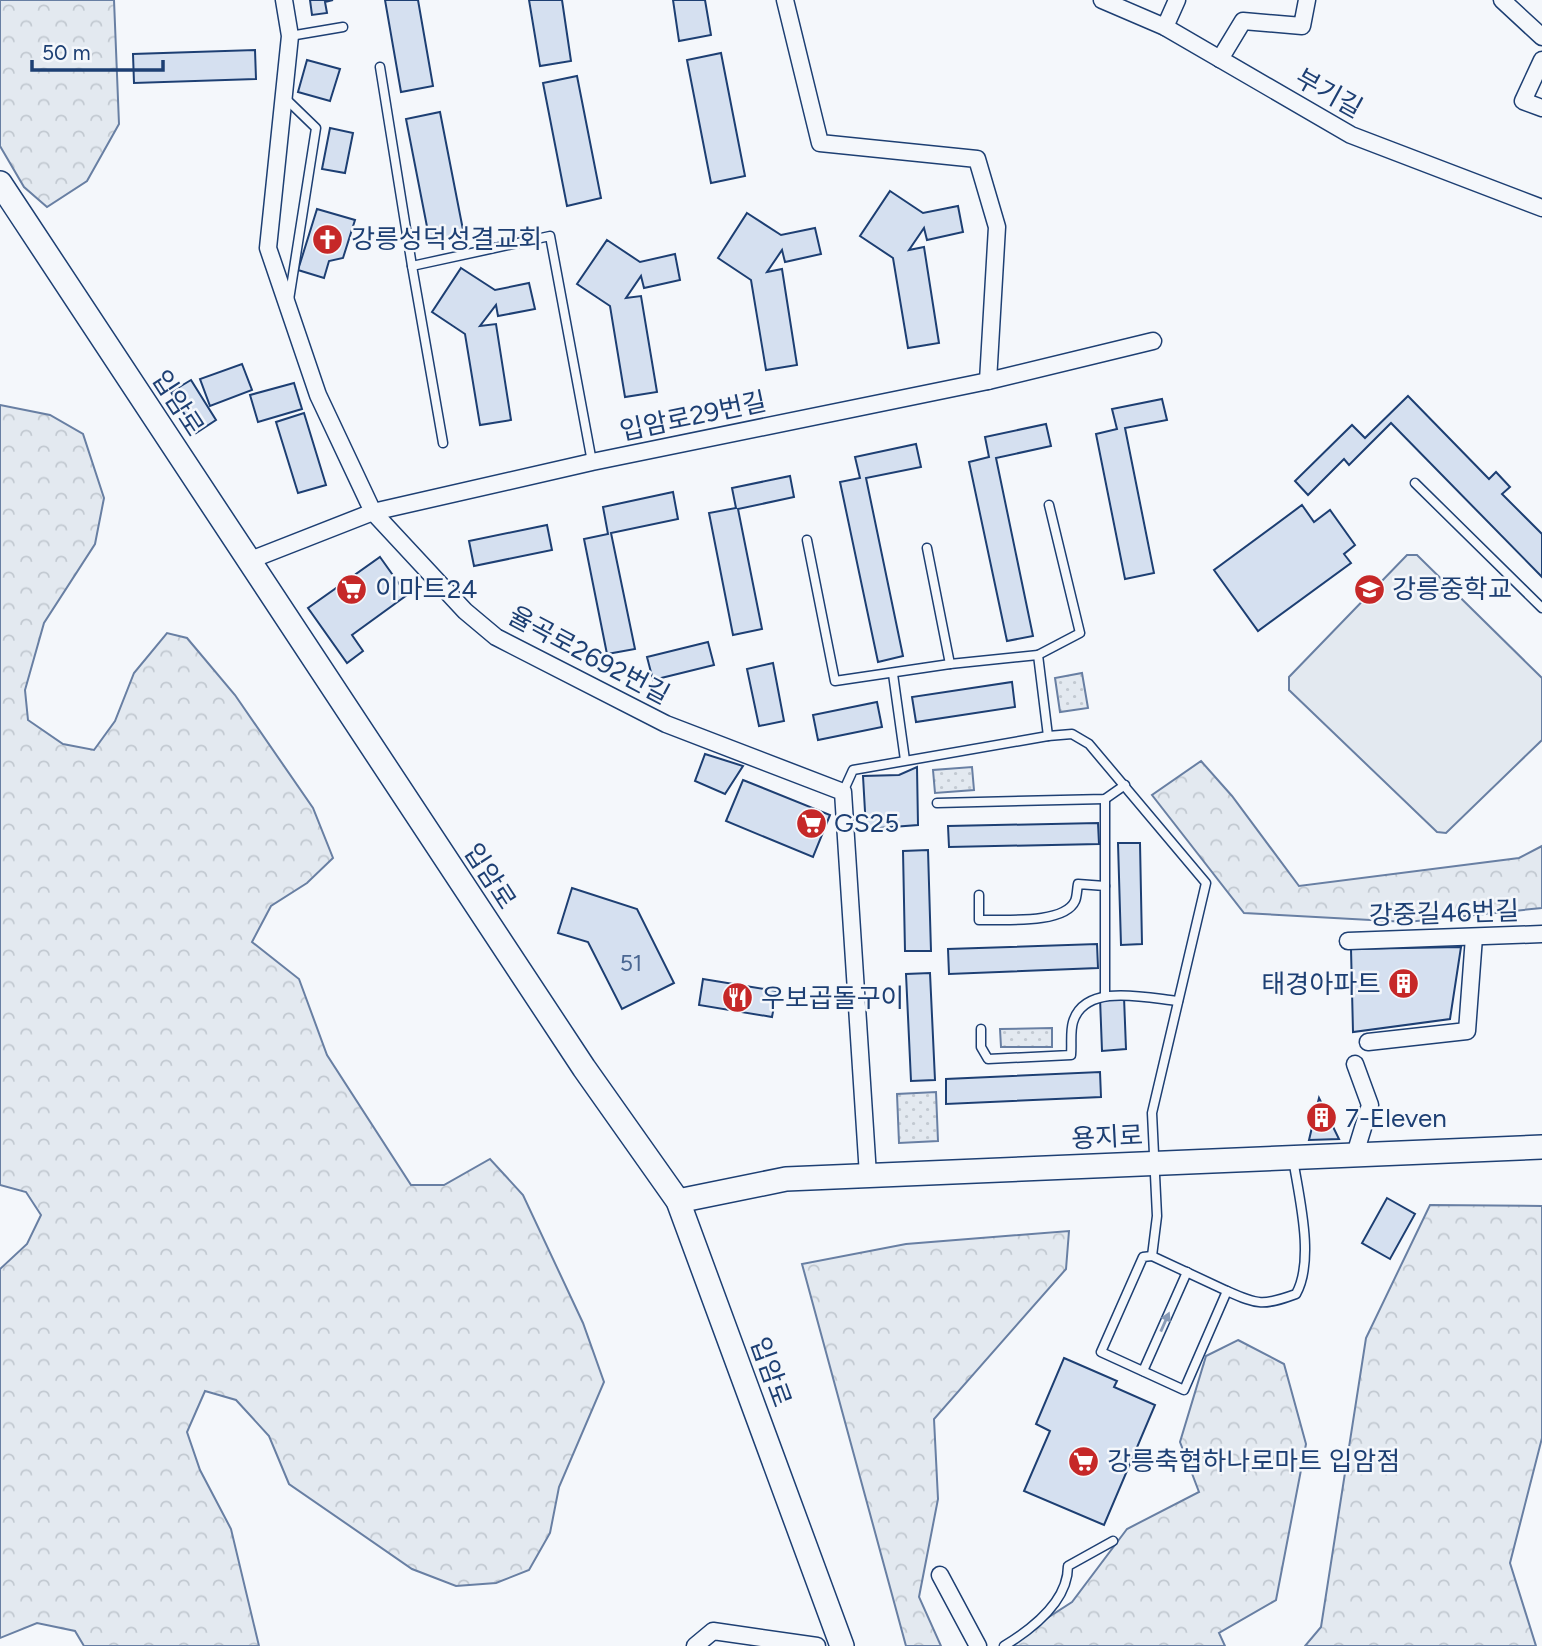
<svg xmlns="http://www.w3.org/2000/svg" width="1542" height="1646" font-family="Figtree,'Noto Sans KR',sans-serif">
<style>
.forest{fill:url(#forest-crowns);stroke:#687fa3;stroke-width:2}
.park{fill:url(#park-dots);stroke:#687fa3;stroke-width:2}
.pitch{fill:#e3e9f0;stroke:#687fa3;stroke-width:2}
.building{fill:#d5e0f0;stroke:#1d3f73;stroke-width:2}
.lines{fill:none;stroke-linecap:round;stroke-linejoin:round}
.lane-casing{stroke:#1d3f73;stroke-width:11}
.street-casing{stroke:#1d3f73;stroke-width:19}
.secondary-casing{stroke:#1d3f73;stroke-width:26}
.lane{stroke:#f4f7fb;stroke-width:8}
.street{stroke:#f4f7fb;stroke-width:16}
.secondary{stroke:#f4f7fb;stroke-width:23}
.oneway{fill:#889bb7}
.labels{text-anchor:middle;stroke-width:5;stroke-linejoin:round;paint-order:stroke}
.number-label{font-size:23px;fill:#4b6792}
.street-label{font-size:26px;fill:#1d3f73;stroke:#f4f7fb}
.poi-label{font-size:26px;fill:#1d3f73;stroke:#f4f7fb;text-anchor:start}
</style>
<defs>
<pattern id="forest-crowns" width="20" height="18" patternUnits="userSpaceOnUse" patternTransform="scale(1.75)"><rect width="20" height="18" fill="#e3e9f0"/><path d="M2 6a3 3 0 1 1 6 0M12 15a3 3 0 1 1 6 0" fill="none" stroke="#c2c9d1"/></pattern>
<pattern id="park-dots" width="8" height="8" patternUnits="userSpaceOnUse" patternTransform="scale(1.75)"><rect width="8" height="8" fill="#e3e9f0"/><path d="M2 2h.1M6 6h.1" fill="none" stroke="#c2c9d1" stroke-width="1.8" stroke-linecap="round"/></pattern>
</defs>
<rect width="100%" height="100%" fill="#f4f7fb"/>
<g class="forest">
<polygon points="0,0 114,0 119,124 87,181 47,207 24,187 0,146"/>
<polygon points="0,405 50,415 83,434 104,498 95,544 44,623 25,690 28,720 63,744 94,750 115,721 134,673 167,633 187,638 235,695 313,808 333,858 307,883 271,906 252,942 299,979 327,1055 411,1185 444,1185 490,1159 523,1195 583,1323 604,1382 559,1487 550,1533 529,1570 496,1583 456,1586 412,1569 289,1484 269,1436 236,1400 205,1391 187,1432 200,1470 231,1529 259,1646 84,1646 75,1631 37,1623 0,1638 0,1269 27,1244 41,1215 26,1192 0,1185"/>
<polygon points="1201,761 1232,796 1299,886 1519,858 1542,846 1542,908 1407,922 1244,913 1152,795"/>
<polygon points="1430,1205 1542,1206 1542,1438 1510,1563 1536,1646 1305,1646 1321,1627 1366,1338"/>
<polygon points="1069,1231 1066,1269 934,1419 938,1499 919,1597 941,1646 906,1646 802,1264 906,1244"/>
<polygon points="1238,1340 1284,1364 1306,1444 1276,1600 1219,1633 1225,1646 1010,1646 1010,1642 1072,1602 1127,1529 1199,1492 1180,1442 1206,1356"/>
</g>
<g class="park">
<polygon points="1082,673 1088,708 1060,712 1055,678"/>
<polygon points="972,767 974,790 935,793 933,770"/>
<polygon points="1052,1028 1052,1047 1001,1047 1000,1029"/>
<polygon points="936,1092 938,1141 899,1143 897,1094"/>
</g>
<polygon class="pitch" points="1407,555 1417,555 1542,678 1542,740 1446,833 1437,832 1289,690 1289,677"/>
<g class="building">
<polygon points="310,0 333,0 325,2 327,13 312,15"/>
<polygon points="385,0 418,0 433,86 401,92"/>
<polygon points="529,0 562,0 571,61 540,66"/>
<polygon points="673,0 705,0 711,35 679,41"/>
<polygon points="255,50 256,79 134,83 133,54"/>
<polygon points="721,53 745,176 711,183 687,60"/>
<polygon points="307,60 340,69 330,101 298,92"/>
<polygon points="577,76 601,198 567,206 543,83"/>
<polygon points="440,112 464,235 430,242 406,119"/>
<polygon points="330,128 353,133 345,173 322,169"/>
<polygon points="890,191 923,213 958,206 963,232 927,240 924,228 909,250 924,247 939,343 908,348 893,258 860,236"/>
<polygon points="317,209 355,220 343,258 329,261 324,278 298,270"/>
<polygon points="747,213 781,235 815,228 821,254 785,262 782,250 767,272 782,269 797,365 766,370 751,280 718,258"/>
<polygon points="607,240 640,262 675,254 680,280 644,288 641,276 626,298 641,296 657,392 625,397 610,306 577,284"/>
<polygon points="461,268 495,290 529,283 535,309 498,316 496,305 480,326 496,324 511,420 480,425 465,334 432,312"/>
<polygon points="242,364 252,390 210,406 200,379"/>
<polygon points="191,380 216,420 196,433 171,392"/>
<polygon points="294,383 302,409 258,422 250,395"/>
<polygon points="1408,396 1489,479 1496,472 1510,487 1502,494 1542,534 1542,577 1391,423 1349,465 1344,459 1308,495 1295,481 1352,425 1365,438"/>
<polygon points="1162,399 1167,420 1125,428 1154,573 1125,579 1096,434 1117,429 1112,409"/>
<polygon points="304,413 326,485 298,493 276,422"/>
<polygon points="1046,424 1051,446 996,458 1033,636 1007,641 969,462 989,457 985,437"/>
<polygon points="916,444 921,467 866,478 903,656 878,662 840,482 860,478 855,457"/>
<polygon points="790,476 794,497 738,509 762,629 733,635 709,513 736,508 732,488"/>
<polygon points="673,492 678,519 611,533 635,649 607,654 584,539 608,534 603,507"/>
<polygon points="1302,505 1314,522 1330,510 1355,545 1344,554 1351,563 1258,631 1214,570"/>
<polygon points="547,525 552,550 474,566 469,541"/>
<polygon points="380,557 407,595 352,635 363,651 347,663 308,608"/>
<polygon points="708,642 714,665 653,680 647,657"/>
<polygon points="773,663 784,721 759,726 747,669"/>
<polygon points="1012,682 1015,707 916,722 912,697"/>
<polygon points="877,702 882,727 818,740 813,715"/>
<polygon points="705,754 743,766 725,794 695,781"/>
<polygon points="917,767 918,825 866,829 863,776 899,775"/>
<polygon points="743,780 830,815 813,857 726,821"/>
<polygon points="1098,823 1099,844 949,847 948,826"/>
<polygon points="1118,843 1140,843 1142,944 1121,945"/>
<polygon points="928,850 931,951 905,951 903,851"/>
<polygon points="572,888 637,909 674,983 622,1009 588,942 558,933"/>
<polygon points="1097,944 1098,968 949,974 948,949"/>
<polygon points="1461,947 1450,1019 1353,1032 1351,949"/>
<polygon points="930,973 935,1080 911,1081 906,974"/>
<polygon points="703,979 777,991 772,1017 699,1005"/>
<polygon points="1124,997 1126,1049 1102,1051 1100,998"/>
<polygon points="1100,1072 1101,1097 946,1104 946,1079"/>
<polygon points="1319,1098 1339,1139 1309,1140"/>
<polygon points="1387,1198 1415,1214 1390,1259 1362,1243"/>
<polygon points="1064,1358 1117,1381 1114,1387 1155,1405 1104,1525 1024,1491 1050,1431 1036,1424"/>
</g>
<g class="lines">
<defs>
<g id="lane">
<polyline points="290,36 343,27"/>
<polyline points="380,67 412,266"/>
<polyline points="285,98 316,128 289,300"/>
<polyline points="443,443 412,266 550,236 592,462"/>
<polyline points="1415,483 1542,608"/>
<polyline points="807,540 835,681 950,664"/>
<polyline points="927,548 950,664 1038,655"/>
<polyline points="893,674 905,760"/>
<polyline points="1048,736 1038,655 1080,633 1049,505"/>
<polyline points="843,792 853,770 1048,736 1072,734 1089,744 1206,883 1152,1113 1157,1216 1152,1256"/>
<polyline points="1105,799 1105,886"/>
<polyline points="937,803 1105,799 1125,785"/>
<path d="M979 895V920C1001 919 1064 925 1075 901 1077 897 1077 889 1078 884L1105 886V994"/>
<path d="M981 1029V1047L988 1059 1071 1055C1072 1045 1070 1032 1073 1022 1085 982 1147 998 1178 1001"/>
<polygon points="1152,1256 1227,1291 1184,1390 1101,1352 1143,1257"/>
<path d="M1227 1291C1258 1305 1263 1306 1296 1294 1315 1260 1299 1197 1293 1159"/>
<polyline points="1143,1371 1187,1272"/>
<path d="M1004 1646C1032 1629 1068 1602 1068 1566L1113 1541"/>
</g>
<g id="street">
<polyline points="284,0 290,36 268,248 318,395 373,512 465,611 496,637 666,724 843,792 868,1175"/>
<polyline points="785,0 820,143 977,159 997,227 988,381"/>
<polyline points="1102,0 1165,27 1351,135 1542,208"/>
<polyline points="1502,0 1542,37"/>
<polyline points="1165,27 1177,0"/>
<polyline points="1220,59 1243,21 1302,26 1307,0"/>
<polyline points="1542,60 1523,101 1542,108"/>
<polyline points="248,561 373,512 592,462 988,381 1153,341"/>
<polyline points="1348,941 1542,934"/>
<polyline points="1368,1042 1467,1031 1474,937"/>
<polyline points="1355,1154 1370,1105 1355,1064"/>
<polyline points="940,1575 978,1646"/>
<polyline points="695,1646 713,1631 817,1646"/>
</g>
<g id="secondary">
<polyline points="0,183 584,1068 678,1201 842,1646"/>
<polyline points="678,1201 786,1179 1542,1147"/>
</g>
</defs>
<use href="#lane" class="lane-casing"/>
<use href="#street" class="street-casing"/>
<use href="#secondary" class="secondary-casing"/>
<use href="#lane" class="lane"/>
<use href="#street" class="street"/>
<use href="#secondary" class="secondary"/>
</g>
<defs><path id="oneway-solid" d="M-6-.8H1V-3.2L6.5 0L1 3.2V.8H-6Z" transform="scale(1.75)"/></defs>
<use class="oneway" href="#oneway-solid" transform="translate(1165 1322) rotate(-66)"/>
<defs>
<symbol id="church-disc" viewBox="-11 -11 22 22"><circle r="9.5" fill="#c62828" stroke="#f4f7fb"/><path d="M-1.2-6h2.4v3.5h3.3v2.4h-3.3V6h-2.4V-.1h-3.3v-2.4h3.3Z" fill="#fff"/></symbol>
<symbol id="supermarket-disc" viewBox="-11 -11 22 22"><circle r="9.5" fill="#c62828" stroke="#f4f7fb"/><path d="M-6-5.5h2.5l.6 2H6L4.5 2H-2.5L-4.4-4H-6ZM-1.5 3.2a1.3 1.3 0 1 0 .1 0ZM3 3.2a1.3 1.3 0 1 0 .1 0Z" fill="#fff"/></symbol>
<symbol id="school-disc" viewBox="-11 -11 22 22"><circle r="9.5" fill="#c62828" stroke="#f4f7fb"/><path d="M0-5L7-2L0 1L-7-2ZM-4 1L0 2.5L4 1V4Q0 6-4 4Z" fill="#fff"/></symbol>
<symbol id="building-disc" viewBox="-11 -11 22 22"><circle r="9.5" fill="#c62828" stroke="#f4f7fb"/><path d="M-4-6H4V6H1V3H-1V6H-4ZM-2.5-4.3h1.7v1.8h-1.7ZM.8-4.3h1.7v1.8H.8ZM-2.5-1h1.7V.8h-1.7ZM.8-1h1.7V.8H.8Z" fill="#fff"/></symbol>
<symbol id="restaurant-disc" viewBox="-11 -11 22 22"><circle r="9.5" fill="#c62828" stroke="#f4f7fb"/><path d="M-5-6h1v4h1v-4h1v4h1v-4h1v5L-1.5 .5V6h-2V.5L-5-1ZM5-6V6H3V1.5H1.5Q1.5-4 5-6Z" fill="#fff"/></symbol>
</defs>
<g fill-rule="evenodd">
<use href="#church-disc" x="310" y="222" width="35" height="35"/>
<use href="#supermarket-disc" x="334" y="572" width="35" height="35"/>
<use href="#school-disc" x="1352" y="572" width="35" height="35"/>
<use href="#supermarket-disc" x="794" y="806" width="35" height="35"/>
<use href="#building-disc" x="1386" y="966" width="35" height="35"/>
<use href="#restaurant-disc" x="720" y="980" width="35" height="35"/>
<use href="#building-disc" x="1304" y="1100" width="35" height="35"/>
<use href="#supermarket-disc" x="1066" y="1444" width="35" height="35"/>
</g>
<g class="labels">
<g class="number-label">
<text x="631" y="971">51</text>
</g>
<g class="street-label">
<text transform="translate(1329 93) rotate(29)" y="9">부기길</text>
<text transform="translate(178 403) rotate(57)" y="9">입암로</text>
<text transform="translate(693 416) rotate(-12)" y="9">입암로29번길</text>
<text transform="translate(589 655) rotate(28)" y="9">율곡로2692번길</text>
<text transform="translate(490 876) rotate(57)" y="9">입암로</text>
<text transform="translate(1444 913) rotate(-2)" y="9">강중길46번길</text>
<text transform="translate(1107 1137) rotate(-3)" y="9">용지로</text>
<text transform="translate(771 1372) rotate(70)" y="9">입암로</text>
</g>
<g class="poi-label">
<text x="351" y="248">강릉성덕성결교회</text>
<text x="375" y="598">이마트24</text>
<text x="1392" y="598">강릉중학교</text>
<text x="834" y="832">GS25</text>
<text x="1381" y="993" text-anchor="end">태경아파트</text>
<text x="761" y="1007">우보곱돌구이</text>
<text x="1345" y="1127">7-Eleven</text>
<text x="1107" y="1470">강릉축협하나로마트 입암점</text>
</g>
</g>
<path d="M32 60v10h131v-10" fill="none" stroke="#1d3f73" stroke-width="3.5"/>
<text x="42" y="60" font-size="21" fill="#1d3f73" stroke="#f4f7fb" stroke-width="5" paint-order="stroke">50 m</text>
</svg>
